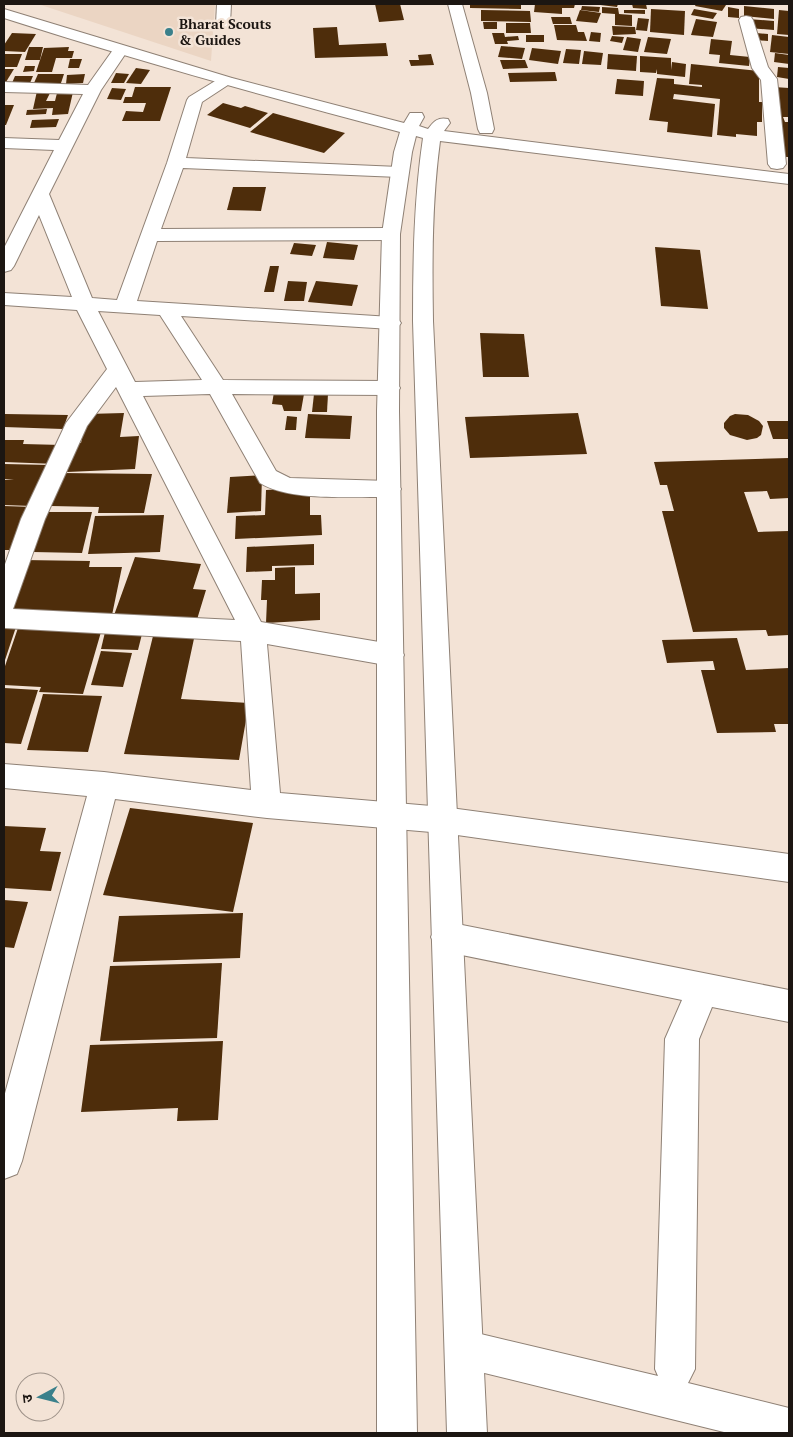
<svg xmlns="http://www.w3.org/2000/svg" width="793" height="1437" font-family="'PT Serif','Noto Sans Devanagari',serif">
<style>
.built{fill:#ebd5c3}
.building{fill:#4e2d0b}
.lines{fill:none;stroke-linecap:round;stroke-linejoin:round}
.minor-casing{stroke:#8f8175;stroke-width:2}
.major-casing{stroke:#8f8175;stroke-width:2}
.minor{fill:#fff;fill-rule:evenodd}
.major{fill:#fff;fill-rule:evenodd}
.poi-dot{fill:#3a808b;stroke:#f3e3d6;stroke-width:2}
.labels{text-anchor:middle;stroke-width:5;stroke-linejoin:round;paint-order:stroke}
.far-poi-label{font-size:14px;font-weight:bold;fill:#1c1612;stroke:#f3e3d6;text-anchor:start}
</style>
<rect width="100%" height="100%" fill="#f3e3d6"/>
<polygon class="built" points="38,4 215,4 211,61"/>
<g class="building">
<polygon points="375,4 400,4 404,20 379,22"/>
<polygon points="470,4 521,4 521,9 470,8"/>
<polygon points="535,4 575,4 574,8 562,8 562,14 534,12"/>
<polygon points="592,4 618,4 617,7"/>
<polygon points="632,4 646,4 647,9 633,8"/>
<polygon points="696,4 720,4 726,5 722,11 695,6"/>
<polygon points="582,6 600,7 599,12 581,10"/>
<polygon points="744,6 774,9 774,19 744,16"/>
<polygon points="602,7 618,8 619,14 632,15 632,26 615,25 615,14 602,13"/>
<polygon points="728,7 739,9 739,18 728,17"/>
<polygon points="651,9 685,11 684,35 650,32"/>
<polygon points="694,9 717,13 713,19 691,15"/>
<polygon points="481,10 530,11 531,22 481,21"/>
<polygon points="580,10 601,13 597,23 576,21"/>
<polygon points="624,10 645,10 645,14 624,13"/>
<polygon points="779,10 789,11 789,35 777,34"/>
<polygon points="551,17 570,17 572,24 553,24"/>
<polygon points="638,18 649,19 647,31 636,30"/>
<polygon points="696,19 717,22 713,37 691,35"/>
<polygon points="748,19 774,21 774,30 748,28"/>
<polygon points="483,22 497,22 497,29 484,29"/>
<polygon points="506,23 530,23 531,33 506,33"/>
<polygon points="554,25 576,25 578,32 584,32 587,41 557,40"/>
<polygon points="612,26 635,27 636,34 613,35"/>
<polygon points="337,27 339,45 386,43 388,56 315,58 313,28"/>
<polygon points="591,32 601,33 600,42 589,41"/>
<polygon points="746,32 768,34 768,41 746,39"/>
<polygon points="12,33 36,34 25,52 4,51 4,45"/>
<polygon points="492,33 504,33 505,37 518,36 519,40 507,41 508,44 495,44"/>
<rect x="526" y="35" width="18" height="7"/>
<polygon points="772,35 789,37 789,54 770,52"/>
<polygon points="612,36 624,37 622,43 610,41"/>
<polygon points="627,37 641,39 638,52 623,50"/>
<polygon points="648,37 671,39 667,54 644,52"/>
<polygon points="711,39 732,41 730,55 750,57 749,66 719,63 720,55 709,54"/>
<polygon points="501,46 525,48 522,59 498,57"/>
<polygon points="29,47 43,47 40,60 25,60"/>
<polygon points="69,47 68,51 74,51 72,58 56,58 52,72 36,72 44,48"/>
<polygon points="532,48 561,51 558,64 529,60"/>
<polygon points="566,49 581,50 579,64 563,63"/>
<polygon points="584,51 603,53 601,65 582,64"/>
<polygon points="775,53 789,55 789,64 774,62"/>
<polygon points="4,54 22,54 17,67 4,67"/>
<polygon points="431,54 434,65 411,66 409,60 419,60 418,55"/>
<polygon points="608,54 637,56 636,71 607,69"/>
<polygon points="640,56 671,58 671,70 672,62 686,64 685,77 657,74 657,69 656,73 640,72"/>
<polygon points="70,59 82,59 79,68 68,68"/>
<polygon points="500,60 525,60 528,68 503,69"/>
<polygon points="691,64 759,71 759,102 762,102 762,122 757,122 757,136 736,134 736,137 717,135 720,99 674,94 673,99 715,104 712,137 667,132 668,122 649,120 657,78 674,79 674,84 702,87 702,85 689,84"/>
<polygon points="25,66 35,66 34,71 23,72"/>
<polygon points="778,67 789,68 789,79 777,77"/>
<polygon points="136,68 150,70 141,84 126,83"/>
<polygon points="4,69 14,69 6,82 4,82"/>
<polygon points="555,72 557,81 510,82 508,73"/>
<polygon points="116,73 129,74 124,83 111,83"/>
<polygon points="38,74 64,74 61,83 34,83"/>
<polygon points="85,74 83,83 66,84 67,75"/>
<polygon points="15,76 33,76 30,83 12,83"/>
<polygon points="617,79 644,81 643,96 615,94"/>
<polygon points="135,87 171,87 160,121 122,121 126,111 143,112 146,103 123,103 125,97 132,97"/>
<polygon points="774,87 789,88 789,117 783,117 785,122 789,122 789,157 778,157"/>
<polygon points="112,88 126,89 121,100 107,99"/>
<polygon points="37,91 51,91 46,101 55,101 57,93 73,92 68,114 52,115 53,108 33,109"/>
<polygon points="223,103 241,108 245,106 268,113 250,128 207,115"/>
<polygon points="4,105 14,105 6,125 4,125"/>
<polygon points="47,109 46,114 26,115 27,110"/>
<polygon points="273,113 345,133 324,153 250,132"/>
<polygon points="59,119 56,127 30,128 32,120"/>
<polygon points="233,187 266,187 261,211 227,210"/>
<polygon points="327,242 358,245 354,260 323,258"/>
<polygon points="294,243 316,245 312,256 290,254"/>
<polygon points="655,247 700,250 708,309 661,306"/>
<polygon points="270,266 279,266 274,292 264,292"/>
<polygon points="288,281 307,282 304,301 284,301"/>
<polygon points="316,281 358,285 352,306 308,302"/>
<polygon points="480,333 524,334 529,377 483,377"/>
<polygon points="274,392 304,394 301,411 284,411 282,405 272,404"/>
<polygon points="314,394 328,394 327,412 312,412"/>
<polygon points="124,413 120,437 139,436 135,469 67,472 72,443 81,443 87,414"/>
<polygon points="578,413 587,454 470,458 465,417"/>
<polygon points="5,414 68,415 63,429 4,427"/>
<polygon points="308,414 352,416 350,439 305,438"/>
<polygon points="735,414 748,415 759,421 763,426 761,435 757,438 747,440 730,435 724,428 724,423 730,416"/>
<polygon points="287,416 297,417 296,430 285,430"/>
<polygon points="767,421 789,421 789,439 773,439"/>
<polygon points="4,440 24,440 23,444 62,445 57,464 4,462"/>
<polygon points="789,458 789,498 770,499 767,491 744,492 758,532 789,531 789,635 768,636 766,630 693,632 662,511 674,511 667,485 660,485 654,462"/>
<polygon points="4,464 50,465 32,506 4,505 4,480 14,479 4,479"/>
<polygon points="61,473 152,474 144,513 98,513 99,507 51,506"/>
<polygon points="262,475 261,511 227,513 230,477"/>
<polygon points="299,488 299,495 310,495 310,515 321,515 322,535 235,539 236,516 265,515 266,490"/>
<polygon points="4,506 33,507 18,550 4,550"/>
<polygon points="44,512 92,512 82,553 33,552"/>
<polygon points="164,515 160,552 88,554 95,516"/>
<polygon points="314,544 314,565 272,566 272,571 246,572 247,547"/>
<polygon points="135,557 201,564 193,589 206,590 195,626 113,618"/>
<polygon points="23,560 90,561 89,567 122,567 112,615 7,613"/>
<polygon points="295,567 295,594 320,593 320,620 266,623 267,600 261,600 262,580 275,580 275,568"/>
<polygon points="4,623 17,624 4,663"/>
<polygon points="18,628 101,632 83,694 39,692 41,687 4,685 4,669"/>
<polygon points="106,628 143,630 138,650 101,649"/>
<polygon points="154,632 195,634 181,699 249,703 239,760 124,754"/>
<polygon points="737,638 746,670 789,668 789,724 774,724 776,732 717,733 701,670 715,670 713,661 667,663 662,640"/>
<polygon points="101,651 132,653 123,687 91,685"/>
<polygon points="4,688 38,690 21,744 4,743"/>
<polygon points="43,694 102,696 88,752 27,750"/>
<polygon points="130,808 253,823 233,912 103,895"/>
<polygon points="4,826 46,828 40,851 61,852 51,891 4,888"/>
<polygon points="4,900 28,902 14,948 4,947"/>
<polygon points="243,913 240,958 113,962 119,916"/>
<polygon points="222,963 217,1038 100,1041 110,966"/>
<polygon points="223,1041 218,1120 177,1121 178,1108 81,1112 90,1045"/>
</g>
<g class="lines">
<defs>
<g id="minor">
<polygon points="217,4 231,4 230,24 228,27 218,27 216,24"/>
<polygon points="448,4 462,4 487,93 494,129 492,133 480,133 478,129 471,93"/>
<polygon points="746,16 751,17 753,20 768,67 777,79 786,164 783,168 777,169 771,168 768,164 761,80 752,68 739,20 741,17"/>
<path d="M120 45 125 47 128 50 101 90 49 194 92 298 117 300 167 163 187 100 189 97 220 78H232L234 81 202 102 186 158 399 167 405 168 408 172 405 176 399 177 183 168 161 229 391 228 398 230 400 234 398 238 391 240 157 241 137 301 391 317 398 319 401 323 398 327 391 329 181 316 223 380 389 381 397 383 400 388 397 393 389 395 232 394 276 471 290 478 389 481 397 483 401 489 397 495 389 497C352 496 291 502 260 483L210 394 143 396 261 622 391 644 400 648 404 655 400 662 391 666 267 644 280 793 443 807 789 854V882L443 833 267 818 115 799 22 1161 17 1174 4 1179V1097L87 796 4 788V764L104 772 251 790 241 641 4 628V567L21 519 66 423 107 369 77 310 4 305V293L72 297 39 215 14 266 11 270 4 272V248L54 150 4 148V138L59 140 83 94 4 92V82L88 85 115 47ZM98 311 160 315 202 380 135 382ZM116 387 235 620 13 609 45 519 87 426Z"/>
<polygon points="447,922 789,990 789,1022 712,1007 699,1039 695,1369 688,1383 789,1408 789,1433 728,1433 464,1368 450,1363 445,1349 450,1335 464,1330 658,1376 655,1369 665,1039 682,1000 447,952 436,948 431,937 436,926"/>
</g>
<path id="major" d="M4 9 232 78 404 123 410 113H422L424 117 419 126 428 129C434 121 438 117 448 119L450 123 444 131 789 174V184L440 141C432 201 432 260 433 321L487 1433H447L413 321C413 259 414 199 423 138L416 136 412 152 400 234 399 411 417 1433H377V411L382 234 394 152 400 132C267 97 135 60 4 18Z"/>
</defs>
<use href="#minor" class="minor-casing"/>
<use href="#major" class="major-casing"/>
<use href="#minor" class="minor"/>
<use href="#major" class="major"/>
</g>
<circle class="poi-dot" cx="169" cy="32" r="5"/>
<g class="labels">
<g class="far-poi-label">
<text x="179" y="29">Bharat Scouts<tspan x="179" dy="16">&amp; Guides</tspan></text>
</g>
</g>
<rect width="793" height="1437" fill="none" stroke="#1c1612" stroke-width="10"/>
<g transform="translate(40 1397) rotate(263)"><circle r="24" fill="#f3e3d6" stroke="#9d9188"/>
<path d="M0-4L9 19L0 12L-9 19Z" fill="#3a808b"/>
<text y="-8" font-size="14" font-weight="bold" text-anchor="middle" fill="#1c1612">उ</text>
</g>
</svg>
